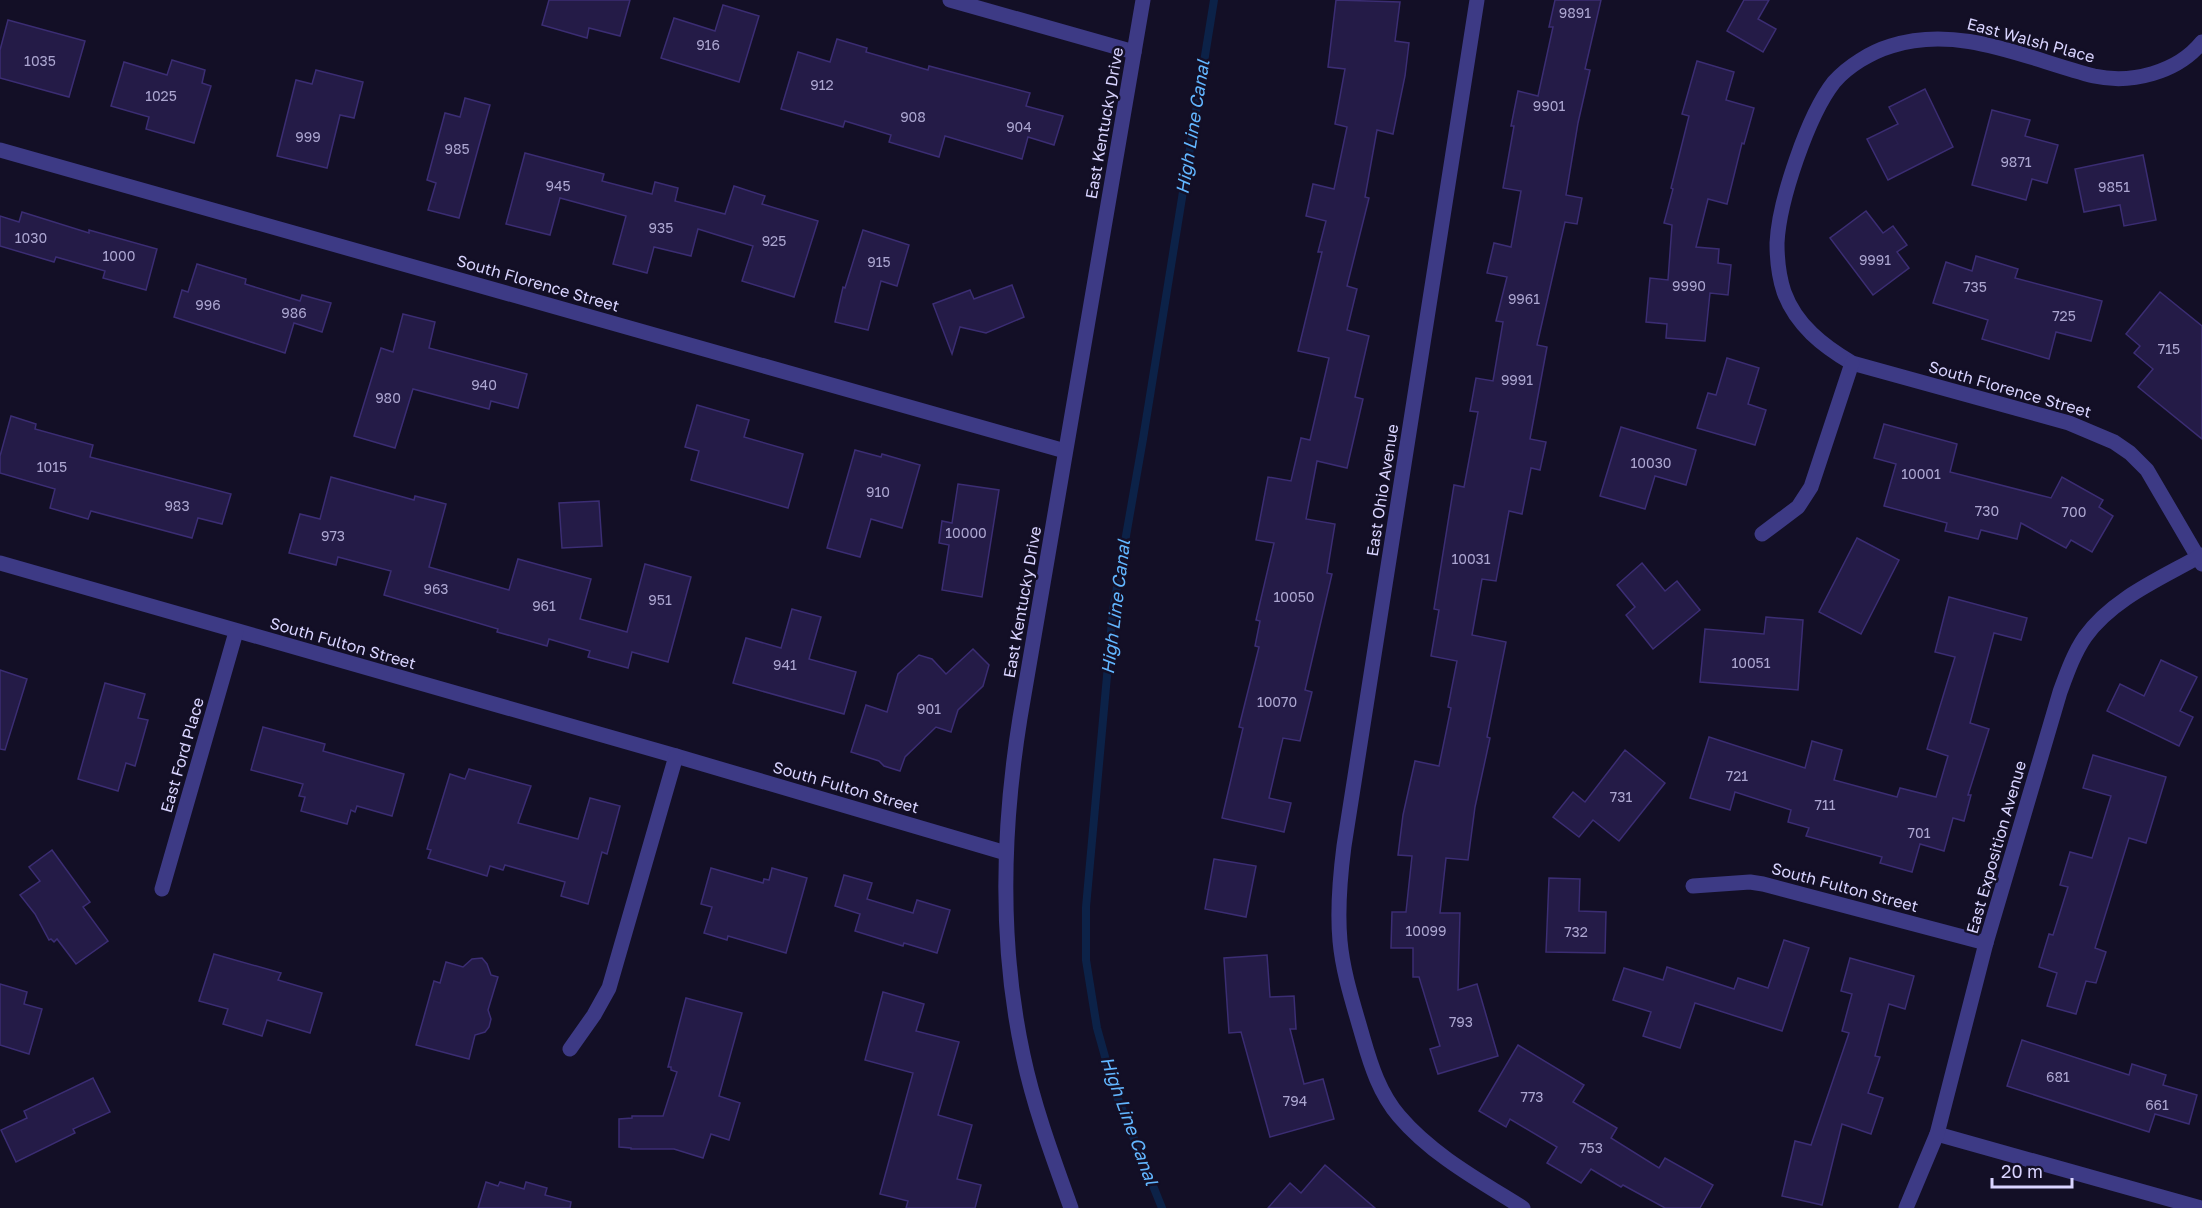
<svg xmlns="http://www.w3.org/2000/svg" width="2202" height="1208" font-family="'Golos Text',sans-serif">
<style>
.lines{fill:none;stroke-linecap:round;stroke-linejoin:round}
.stream{stroke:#0c2248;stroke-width:8}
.building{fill:#241b47;stroke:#3b2d73;stroke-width:1.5}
.street{stroke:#3d3a85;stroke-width:15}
.labels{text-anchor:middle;stroke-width:5;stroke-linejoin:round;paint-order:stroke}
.number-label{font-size:14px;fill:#aca6d1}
.street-label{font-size:16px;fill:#d9d4ff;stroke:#130f26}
.water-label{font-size:18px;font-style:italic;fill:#62b6ff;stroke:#130f26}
</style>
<rect width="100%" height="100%" fill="#130f26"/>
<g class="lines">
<polyline class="stream" points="1162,1208 1114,1089 1097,1028 1086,960 1086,907 1113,610 1143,439 1214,0"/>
</g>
<g class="building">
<polygon points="549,0 630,0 620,36 589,28 587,38 542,25"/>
<polygon points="1336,0 1400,2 1395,41 1409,43 1405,76 1393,134 1377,130 1365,197 1369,198 1347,286 1357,289 1347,330 1369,336 1355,397 1363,399 1347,468 1317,461 1306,519 1335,524 1327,573 1332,574 1305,690 1312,692 1300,741 1283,738 1269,798 1291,803 1284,832 1222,818 1243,728 1239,727 1259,647 1255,646 1260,621 1256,620 1274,543 1256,540 1268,477 1291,481 1301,438 1310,440 1329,358 1298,351 1322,252 1318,252 1326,221 1306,216 1313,184 1334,189 1347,127 1335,124 1345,69 1328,67"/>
<polygon points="1555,0 1601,0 1585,69 1590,70 1578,123 1566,195 1582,198 1577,224 1565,222 1537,345 1547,347 1530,439 1546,442 1540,470 1531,468 1522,514 1509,511 1496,581 1482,579 1472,635 1506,642 1487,737 1490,738 1475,807 1468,860 1446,858 1440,913 1460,913 1458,990 1477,984 1498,1056 1438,1074 1430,1049 1440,1046 1419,977 1413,977 1413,948 1391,948 1392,912 1406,912 1412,856 1398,855 1403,815 1415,761 1439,766 1451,708 1448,707 1457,661 1431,656 1439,610 1434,609 1454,485 1464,487 1478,412 1470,411 1476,378 1493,381 1503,322 1496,321 1507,277 1487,273 1494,243 1511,247 1521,191 1503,188 1514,126 1511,126 1518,91 1538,96 1553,27 1549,27"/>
<polygon points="1744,0 1769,0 1758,19 1776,29 1763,52 1727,31"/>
<polygon points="723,5 759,16 739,82 661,58 674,18 715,31"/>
<polygon points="8,20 85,41 69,97 0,78 0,50"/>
<polygon points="837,39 867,48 866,52 928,70 929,66 1030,93 1026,106 1063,116 1054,145 1028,137 1022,159 945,136 939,157 889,142 891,135 845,121 843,127 781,109 798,52 830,62"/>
<polygon points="172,60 205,70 202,83 211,86 194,143 146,129 149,117 111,106 124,62 167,75"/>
<polygon points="1697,61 1734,72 1726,100 1754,108 1744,144 1742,143 1727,204 1708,199 1696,247 1719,249 1718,263 1731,265 1728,295 1710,293 1705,341 1666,338 1667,324 1646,322 1650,278 1668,280 1672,225 1664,223 1673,189 1671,188 1689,116 1682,114"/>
<polygon points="316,70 363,82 354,118 340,115 327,168 277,156 296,80 312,84"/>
<polygon points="1925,89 1953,147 1888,180 1867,139 1898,124 1889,107"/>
<polygon points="465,98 490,105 459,218 428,210 436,183 427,180 445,113 460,117"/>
<polygon points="1992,110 2030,120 2025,136 2058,145 2047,183 2032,179 2026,200 1972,185"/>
<polygon points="525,153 604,174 602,181 652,194 655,182 678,188 675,201 725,214 734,186 765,196 762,204 818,221 794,297 742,281 753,246 698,229 691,256 654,247 647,273 613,264 626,216 560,198 550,235 506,224"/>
<polygon points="2143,155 2156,220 2124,226 2120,205 2084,212 2075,169"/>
<polygon points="1866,211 1883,233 1893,226 1907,245 1897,252 1909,268 1873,295 1830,238"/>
<polygon points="22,212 89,233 89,230 157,249 146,290 103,278 105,271 56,257 54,262 0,246 0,216 19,222"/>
<polygon points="863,230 909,245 897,286 881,281 868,330 835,322 843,287 845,288"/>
<polygon points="1976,256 2018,269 2015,278 2102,301 2091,341 2056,332 2049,359 1982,339 1988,320 1933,303 1946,262 1972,271"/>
<polygon points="197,264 246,279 245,284 300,301 302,295 331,303 322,332 294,323 285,353 174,317 182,290 188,292"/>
<polygon points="1012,285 1024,317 986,333 960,327 952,354 933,304 970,290 974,299"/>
<polygon points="2160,292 2202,326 2202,439 2138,387 2153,369 2134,353 2140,346 2126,334"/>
<polygon points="403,314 435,322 429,348 527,374 518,408 491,401 489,409 413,389 395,448 354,436 381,348 393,352"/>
<polygon points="1727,358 1759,368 1748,404 1766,410 1755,445 1697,428 1708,393 1716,395"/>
<polygon points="697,405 749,420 744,437 803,454 788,508 691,480 699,451 685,447"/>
<polygon points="11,416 36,424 35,429 93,445 90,457 231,494 222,524 198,518 192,538 91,511 88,519 50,508 55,489 0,473 0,456"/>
<polygon points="1884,424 1957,444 1950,472 2051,498 2062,477 2103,500 2099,507 2113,516 2092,552 2071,540 2066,548 2021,523 2017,539 1981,530 1978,539 1945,531 1947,523 1884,506 1896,464 1874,458"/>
<polygon points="1621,427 1696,450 1686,485 1655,476 1645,509 1600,496"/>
<polygon points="855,450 881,457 882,454 920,465 902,528 871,519 860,557 827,548"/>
<polygon points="331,477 414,500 415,496 446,504 429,567 509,590 518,559 591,579 580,619 627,632 645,564 691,577 668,662 632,652 628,668 588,657 590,651 549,639 547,646 497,632 498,629 384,595 391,571 338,557 336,565 289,553 300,514 320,519"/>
<polygon points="958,484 999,490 982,597 942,590 949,545 939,543 942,521 952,523"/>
<polygon points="599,501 602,546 562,548 559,503"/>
<polygon points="1857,538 1899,560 1861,634 1819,612"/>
<polygon points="1642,563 1665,591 1677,581 1700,610 1653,649 1626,615 1635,607 1617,585"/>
<polygon points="1949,597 2027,618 2021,640 1994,633 1970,723 1989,729 1968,795 1971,795 1964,821 1953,818 1944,851 1920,844 1912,872 1880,863 1882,857 1806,836 1809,828 1788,822 1791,810 1735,792 1730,810 1690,798 1709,737 1805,768 1812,741 1842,750 1834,780 1897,797 1900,788 1936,797 1948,756 1927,749 1955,657 1935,652"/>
<polygon points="792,609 821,617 809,659 856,672 844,714 733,683 746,638 781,648"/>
<polygon points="1766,617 1803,620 1798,690 1700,682 1705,629 1764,634"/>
<polygon points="973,649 989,665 983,686 958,710 951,732 936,727 905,757 900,771 884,766 879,761 851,752 866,705 887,712 898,674 919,655 932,659 946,674"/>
<polygon points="2161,660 2197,677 2180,711 2193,717 2179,746 2107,711 2120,684 2144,696"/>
<polygon points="0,670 27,679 5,750 0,749"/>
<polygon points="105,683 145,694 138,718 148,720 135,766 126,763 118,791 78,779"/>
<polygon points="263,727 325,744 323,751 404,774 392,816 357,806 355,812 351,810 347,824 301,811 305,797 299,796 303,784 251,770"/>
<polygon points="1625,750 1665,783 1619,841 1593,820 1579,837 1553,817 1573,792 1585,802"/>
<polygon points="2093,755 2166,777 2146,843 2129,838 2095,948 2106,952 2096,983 2086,981 2076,1014 2047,1006 2057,973 2039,967 2049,934 2053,935 2068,887 2060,885 2070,852 2092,858 2111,796 2083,788"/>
<polygon points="469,769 531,786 518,823 578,839 590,798 620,806 607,854 602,852 588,904 561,896 565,882 505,865 503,870 490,866 487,876 428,858 431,850 427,849 450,774 465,779"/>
<polygon points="52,850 90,902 83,907 108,941 76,964 57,939 54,942 51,939 49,940 35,914 20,895 40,881 29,867"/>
<polygon points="1214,859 1256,866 1246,917 1205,909"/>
<polygon points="711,868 763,883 764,879 769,880 772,868 807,878 786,953 728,936 727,940 704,933 712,907 701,904"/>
<polygon points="844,875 872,883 867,899 913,913 917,900 950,910 937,953 904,943 903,946 855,931 860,914 835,906"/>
<polygon points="1549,878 1580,879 1579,911 1606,912 1605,953 1546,952"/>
<polygon points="1784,940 1809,948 1782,1031 1695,1003 1680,1048 1643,1036 1651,1012 1613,1000 1624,968 1663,980 1667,967 1734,989 1738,978 1768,988"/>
<polygon points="214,954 281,973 278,980 322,993 310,1033 267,1020 262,1036 223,1024 228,1009 199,1001"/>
<polygon points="1267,955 1270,997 1294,996 1296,1029 1290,1029 1304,1084 1323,1079 1334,1119 1270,1137 1241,1032 1229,1033 1224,958"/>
<polygon points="482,958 487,964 491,975 498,977 488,1010 491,1019 489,1027 485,1032 475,1035 469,1059 416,1045 434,981 440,983 446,962 463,967 472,959"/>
<polygon points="1850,958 1914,976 1905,1009 1889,1004 1875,1056 1880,1057 1868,1093 1883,1098 1871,1134 1842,1124 1822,1205 1782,1196 1795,1141 1811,1145 1849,1033 1842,1031 1852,994 1841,991"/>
<polygon points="0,984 27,992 24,1004 42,1009 29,1054 0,1045"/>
<polygon points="883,992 924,1004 916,1031 959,1042 938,1115 972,1125 957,1179 981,1185 975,1208 906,1208 908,1201 880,1194 913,1073 865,1060"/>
<polygon points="686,998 742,1013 719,1096 740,1103 729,1140 711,1134 703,1158 674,1149 631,1149 631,1148 619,1147 619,1119 632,1118 632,1116 663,1116 677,1072 671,1070 671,1067 668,1067"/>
<polygon points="2022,1040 2129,1075 2132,1064 2166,1075 2163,1085 2197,1095 2189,1124 2155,1114 2149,1132 2007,1086"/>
<polygon points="1518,1045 1584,1085 1573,1102 1617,1128 1611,1138 1659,1168 1665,1158 1713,1185 1700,1208 1665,1208 1623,1185 1621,1187 1591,1169 1581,1183 1547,1163 1557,1147 1510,1119 1506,1127 1479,1111"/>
<polygon points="93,1078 110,1112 73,1129 75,1133 16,1162 1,1130 27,1118 24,1111"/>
<polygon points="1325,1165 1375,1208 1268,1208 1290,1183 1301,1193"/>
<polygon points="486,1182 498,1186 500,1182 524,1189 526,1182 547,1188 545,1195 571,1202 570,1208 478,1208"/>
</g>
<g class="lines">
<g class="street">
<polyline points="950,0 1134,52"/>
<path d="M1477 0 1344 846C1340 877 1337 909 1340 941 1343 974 1354 1006 1363 1038 1371 1066 1380 1094 1399 1116 1432 1155 1480 1181 1523 1208"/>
<path d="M2202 42C2177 73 2131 84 2094 76 2027 59 1960 24 1891 46 1871 52 1848 66 1834 82 1808 115 1779 201 1777 243 1777 260 1779 277 1784 292 1796 325 1823 346 1852 363L2069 423 2114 442 2130 453 2147 470 2202 564"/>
<polyline points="0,150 1065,451"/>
<polyline points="1762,534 1798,507 1811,487 1852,363"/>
<polyline points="0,563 676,756 1006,853"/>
<polyline points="1693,886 1750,882 1763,884 1986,943"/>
<polyline points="162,889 236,632"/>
<polyline points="570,1049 594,1015 609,988 676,756"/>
<polyline points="1937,1134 2201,1208"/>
<path d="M1071 1208C1053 1158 1034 1107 1023 1055 999 944 1002 830 1020 718L1143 0"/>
<path d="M1906 1208 1937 1134 1986 943 2060 692C2067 673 2074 653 2085 637 2113 598 2162 578 2202 555"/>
</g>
</g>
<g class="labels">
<g class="number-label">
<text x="1575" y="18">9891</text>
<text x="708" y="50">916</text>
<text x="40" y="66">1035</text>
<text x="822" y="90">912</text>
<text x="161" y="101">1025</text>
<text x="1549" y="111">9901</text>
<text x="913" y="122">908</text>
<text x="1019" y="132">904</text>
<text x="308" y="142">999</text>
<text x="457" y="154">985</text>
<text x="2016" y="167">9871</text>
<text x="558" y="191">945</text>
<text x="2114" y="192">9851</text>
<text x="661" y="233">935</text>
<text x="31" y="243">1030</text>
<text x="774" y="246">925</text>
<text x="119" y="261">1000</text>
<text x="1875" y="265">9991</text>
<text x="879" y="267">915</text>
<text x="1689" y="291">9990</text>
<text x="1975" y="292">735</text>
<text x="1524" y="304">9961</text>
<text x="208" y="310">996</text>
<text x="294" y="318">986</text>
<text x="2064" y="321">725</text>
<text x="2169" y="354">715</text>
<text x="1517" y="385">9991</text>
<text x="484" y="390">940</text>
<text x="388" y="403">980</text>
<text x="1651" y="468">10030</text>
<text x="52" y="472">1015</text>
<text x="1921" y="479">10001</text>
<text x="878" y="497">910</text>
<text x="177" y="511">983</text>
<text x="1987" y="516">730</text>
<text x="2074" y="517">700</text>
<text x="966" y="538">10000</text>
<text x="333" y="541">973</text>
<text x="1471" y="564">10031</text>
<text x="436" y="594">963</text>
<text x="1294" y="602">10050</text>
<text x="660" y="605">951</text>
<text x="544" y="611">961</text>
<text x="1751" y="668">10051</text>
<text x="785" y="670">941</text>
<text x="1277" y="707">10070</text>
<text x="929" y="714">901</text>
<text x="1737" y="781">721</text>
<text x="1621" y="802">731</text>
<text x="1825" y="810">711</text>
<text x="1919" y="838">701</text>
<text x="1426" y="936">10099</text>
<text x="1576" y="937">732</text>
<text x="1461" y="1027">793</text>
<text x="2058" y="1082">681</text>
<text x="1532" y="1102">773</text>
<text x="1295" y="1106">794</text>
<text x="2157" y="1110">661</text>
<text x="1591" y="1153">753</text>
</g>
<g class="street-label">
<text transform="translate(2031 40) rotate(15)" y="6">East Walsh Place</text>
<text transform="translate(1104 123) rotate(-80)" y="6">East Kentucky Drive</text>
<text transform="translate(538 283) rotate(16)" y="6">South Florence Street</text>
<text transform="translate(2010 389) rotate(16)" y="6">South Florence Street</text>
<text transform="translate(1382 490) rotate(-81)" y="6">East Ohio Avenue</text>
<text transform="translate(1022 602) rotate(-80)" y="6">East Kentucky Drive</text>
<text transform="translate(343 643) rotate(16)" y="6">South Fulton Street</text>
<text transform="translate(182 755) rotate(-74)" y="6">East Ford Place</text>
<text transform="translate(846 787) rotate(16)" y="6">South Fulton Street</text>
<text transform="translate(1996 847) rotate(-74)" y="6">East Exposition Avenue</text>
<text transform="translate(1845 887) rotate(15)" y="6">South Fulton Street</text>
</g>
<g class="water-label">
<text transform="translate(1193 127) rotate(-81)" y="6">High Line Canal</text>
<text transform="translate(1116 607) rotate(-83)" y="6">High Line Canal</text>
<text transform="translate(1129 1121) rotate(70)" y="6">High Line Canal</text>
</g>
</g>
<path d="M1992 1178v9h80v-9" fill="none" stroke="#d9d4ff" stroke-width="3"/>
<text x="2001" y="1178" font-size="18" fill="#d9d4ff" stroke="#130f26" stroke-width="4.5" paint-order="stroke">20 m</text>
</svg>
